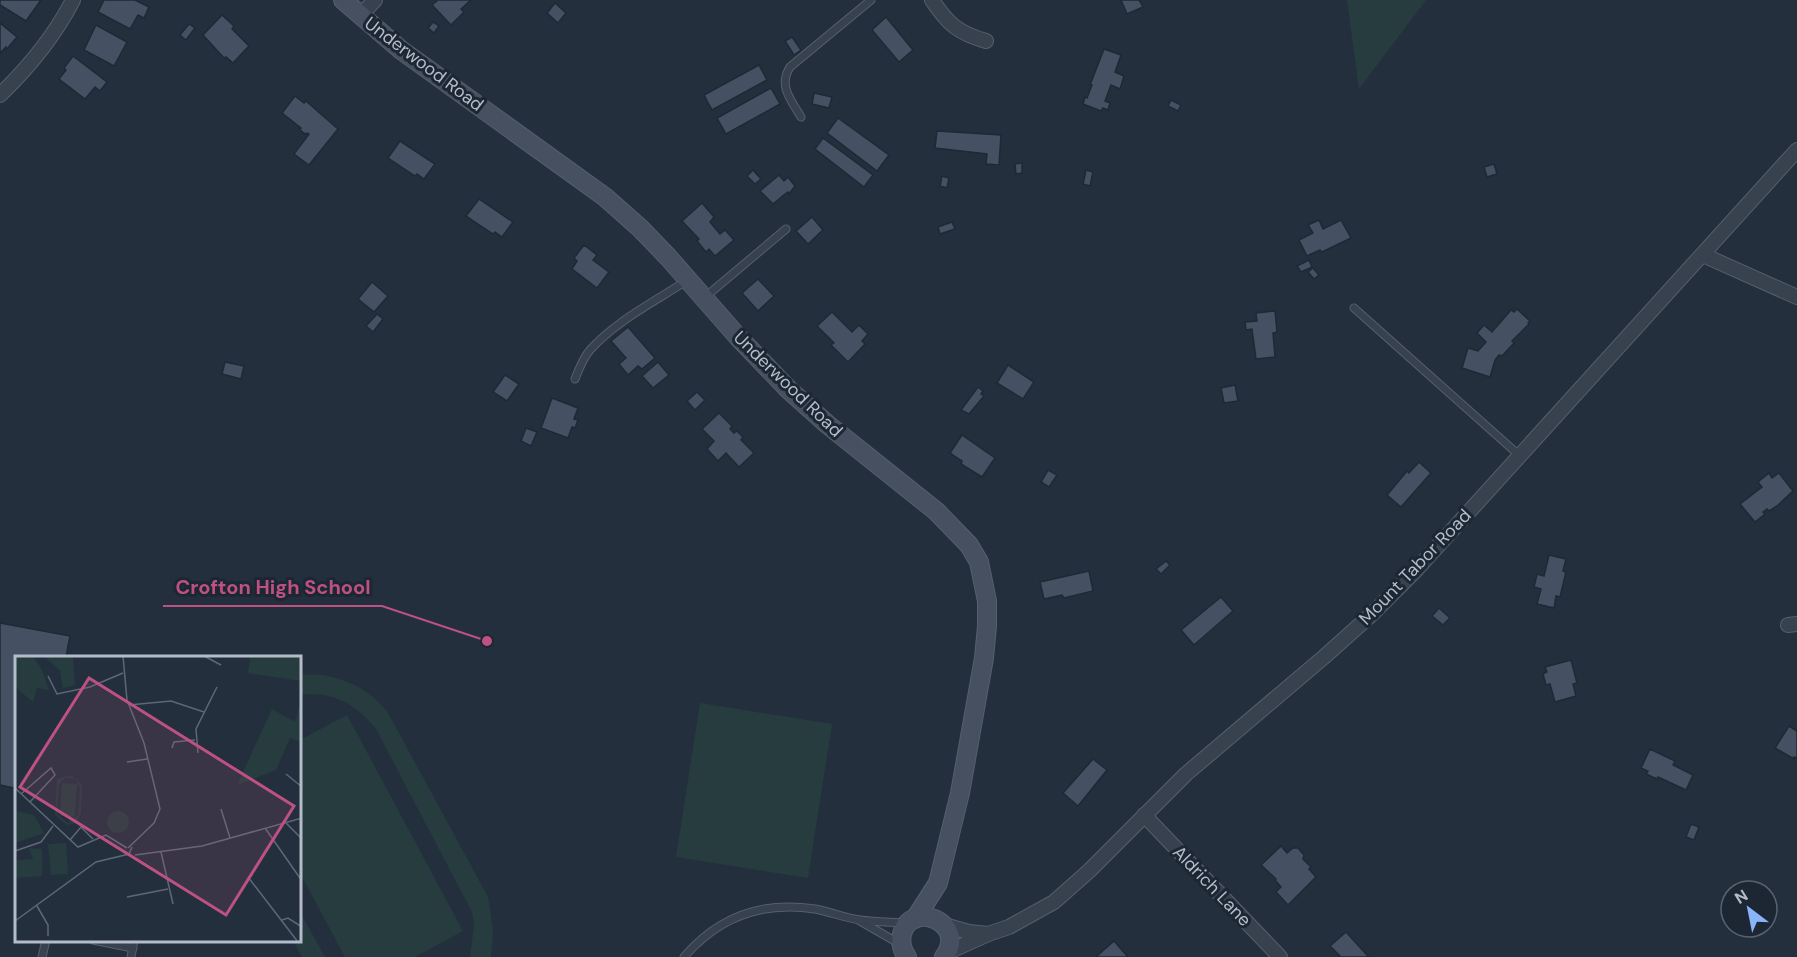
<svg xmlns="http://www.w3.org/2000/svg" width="1797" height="957" font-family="'DM Sans',sans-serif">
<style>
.green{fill:#263c3f}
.building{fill:#455162;stroke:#1f2835;stroke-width:1.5}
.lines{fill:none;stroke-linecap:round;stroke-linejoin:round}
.lane-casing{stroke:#565f6c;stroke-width:9}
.street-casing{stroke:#565f6c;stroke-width:16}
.secondary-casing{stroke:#565f6c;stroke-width:20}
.lane{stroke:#38414e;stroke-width:7}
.street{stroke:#38414e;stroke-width:14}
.secondary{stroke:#465061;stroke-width:18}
.labels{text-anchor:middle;stroke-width:6;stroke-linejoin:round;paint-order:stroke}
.street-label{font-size:18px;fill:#b4bcc9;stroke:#1d2633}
.inset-road{fill:none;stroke:#5e6776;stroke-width:1.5}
.view{fill:#bd5182;fill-opacity:0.15;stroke:#bd5182;stroke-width:3}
.inset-edge{fill:none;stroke:#b4bcc9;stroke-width:3}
.leader{fill:none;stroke:#bd5182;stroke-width:2}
.callout-dot{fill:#bd5182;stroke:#1d2633;stroke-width:2}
.callout-label{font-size:20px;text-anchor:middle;font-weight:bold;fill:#bd5182;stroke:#1d2633;stroke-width:6;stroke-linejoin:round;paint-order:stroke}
</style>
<rect width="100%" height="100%" fill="#242f3e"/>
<g class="green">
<polygon points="1347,0 1426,0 1359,89"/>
<path d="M314 674C343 677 368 688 387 711L488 897 493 930 491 957H470L474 925 472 912 376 729C356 704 333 691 300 695V675Z"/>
<polygon points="700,703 832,724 808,878 676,857"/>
<polygon points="347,715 463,931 415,957 345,957 300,873 300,740"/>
<polygon points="300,912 325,957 302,957 293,941 300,940"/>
</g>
<g class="building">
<polygon points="0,0 41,0 26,21 0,5"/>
<polygon points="104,0 135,0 149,7 144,18 138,15 130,29 98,12"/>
<polygon points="438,0 471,0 461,9 464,12 451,25 432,5"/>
<polygon points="1121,0 1139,0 1143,7 1127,14"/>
<polygon points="555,3 566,13 558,23 547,13"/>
<polygon points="222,15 234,26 232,29 249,46 233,63 226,57 224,58 203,35"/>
<polygon points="886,17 913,50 899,62 872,30"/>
<polygon points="433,22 439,26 434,33 428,28"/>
<polygon points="0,23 17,37 7,49 6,47 0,53"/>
<polygon points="189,24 195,28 186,40 180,35"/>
<polygon points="96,25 127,42 114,66 84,50"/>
<polygon points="792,37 801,50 794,55 785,41"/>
<polygon points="1104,49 1121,55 1115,72 1124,76 1120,89 1111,85 1105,101 1110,103 1108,110 1103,108 1101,111 1083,104 1085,97 1087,98 1092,85 1090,85"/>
<polygon points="73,56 107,82 100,91 95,87 85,99 59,79 66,70 64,68"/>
<polygon points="759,65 767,80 712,110 704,95"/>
<polygon points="771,88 780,104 726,134 717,118"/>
<polygon points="814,93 832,97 829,108 812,104"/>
<polygon points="295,96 304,103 306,101 338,129 309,165 294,154 309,134 307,133 305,134 299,129 301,128 282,113"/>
<polygon points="1171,100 1181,105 1178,111 1168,106"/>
<polygon points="838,118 889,155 877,171 827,133"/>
<polygon points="937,131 1001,135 999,165 986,164 987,154 935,148"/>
<polygon points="823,138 873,175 864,187 815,149"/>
<polygon points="400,141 435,164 424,179 417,174 415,176 388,158"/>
<polygon points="1022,163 1022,173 1016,174 1015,164"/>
<polygon points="1494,164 1497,174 1487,177 1484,167"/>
<polygon points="753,170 761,179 755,184 747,176"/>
<polygon points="1086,170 1093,172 1090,186 1083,184"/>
<polygon points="779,175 784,181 788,177 795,186 789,194 788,192 785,194 773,204 760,191"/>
<polygon points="942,176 949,178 947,188 940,186"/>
<polygon points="479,199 513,222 502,237 495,232 493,234 466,216"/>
<polygon points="702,203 714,217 710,222 720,234 725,230 734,240 715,256 709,249 706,252 697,241 699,239 682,221"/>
<polygon points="812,217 823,230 808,244 796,231"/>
<polygon points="1319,220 1323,229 1341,220 1351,238 1322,252 1320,250 1307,256 1299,240 1313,233 1308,225"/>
<polygon points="952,222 955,229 940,234 938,227"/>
<polygon points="584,245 597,255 593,260 609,272 597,288 572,269 577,261 574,258"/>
<polygon points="1309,260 1312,267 1301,272 1297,266"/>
<polygon points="1313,268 1319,275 1314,279 1308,272"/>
<polygon points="758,279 774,296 758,311 742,293"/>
<polygon points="372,282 388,296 374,312 358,299"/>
<polygon points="1517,309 1530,321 1528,323 1529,324 1512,341 1514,343 1502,356 1499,355 1495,360 1490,377 1462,368 1468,348 1478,351 1486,342 1477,333 1484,325 1492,332 1511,310 1514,312"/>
<polygon points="1275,311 1277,332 1273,333 1275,357 1256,359 1252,329 1246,330 1245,322 1257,321 1256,313"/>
<polygon points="832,312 852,332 859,325 868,334 862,341 865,344 848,362 831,345 834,343 817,326"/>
<polygon points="377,314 383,319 373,332 366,326"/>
<polygon points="628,327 655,358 642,369 638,366 628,375 619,364 626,358 611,341"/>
<polygon points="225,362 244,366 241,379 222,374"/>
<polygon points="658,362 669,375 653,388 642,376"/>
<polygon points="1008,365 1034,382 1023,399 997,383"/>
<polygon points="505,375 519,384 507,401 493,392"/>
<polygon points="1235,385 1238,401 1224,403 1221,388"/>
<polygon points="978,387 983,391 981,394 984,396 969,414 961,410"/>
<polygon points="697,392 705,400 695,410 687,401"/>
<polygon points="552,398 578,408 574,419 578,420 575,428 572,427 568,438 541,428"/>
<polygon points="719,413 732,426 730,429 734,433 737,431 743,437 741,440 754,453 739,467 726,453 718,461 707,449 714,441 702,429"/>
<polygon points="526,428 537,432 531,446 521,441"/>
<polygon points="962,435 995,458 982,477 961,464 962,461 950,453"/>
<polygon points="1419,462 1431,473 1401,507 1387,495 1407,471 1409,473"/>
<polygon points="1048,470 1057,475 1049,487 1041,482"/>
<polygon points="1769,473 1772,478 1779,473 1793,491 1777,506 1769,511 1767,509 1763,512 1765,514 1755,522 1740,504 1762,487 1758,482"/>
<polygon points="1549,555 1566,559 1563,571 1566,572 1560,597 1556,596 1554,608 1537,604 1541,589 1534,587 1537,574 1544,576"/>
<polygon points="1166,561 1170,565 1161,574 1156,569"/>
<polygon points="1089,571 1093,591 1064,598 1062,595 1044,599 1040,582"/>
<polygon points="1221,597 1233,611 1194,645 1181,630"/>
<polygon points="1439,608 1450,618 1443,625 1432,616"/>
<polygon points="0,623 70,636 66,657 16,657 16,774 14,788 0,785"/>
<polygon points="1571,660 1577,683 1573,684 1576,696 1555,702 1550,684 1546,685 1543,674 1547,672 1545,667"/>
<polygon points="1789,726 1797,731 1797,758 1794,757 1794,759 1775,748"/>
<polygon points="1650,749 1675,761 1673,765 1693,775 1686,790 1658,777 1657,779 1646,774 1648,771 1641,768"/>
<polygon points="1093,759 1107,770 1078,806 1063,793"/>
<polygon points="1691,824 1699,827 1694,840 1686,837"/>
<polygon points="1281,846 1287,853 1293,848 1298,848 1304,855 1303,859 1311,867 1309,869 1316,877 1288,905 1276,892 1281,887 1275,880 1276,879 1261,865"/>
<polygon points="1346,932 1366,954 1369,957 1341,957 1330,946"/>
<polygon points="1114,941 1128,957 1098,957 1097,956"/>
</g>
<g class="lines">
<defs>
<g id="lane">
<path d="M801 117C791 100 778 86 790 67L871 0"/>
<polyline points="704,298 786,229"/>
<polyline points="1354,308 1520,456"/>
<path d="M575 379C579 369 583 358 590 350 616 321 654 302 686 281"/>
<polyline points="860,921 900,944"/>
<polyline points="93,940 133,948"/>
<polyline points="42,957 46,940"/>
<polyline points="131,957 134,940"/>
<path d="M684 957C719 916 763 901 815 909 831 912 845 918 860 920 875 922 891 922 906 923"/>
</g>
<g id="street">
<path d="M932 0C948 24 958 33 986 41"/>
<polyline points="360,16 375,0"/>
<path d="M0 95C30 66 54 37 73 0"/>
<polyline points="1703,255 1797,297"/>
<polyline points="1788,625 1797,624"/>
<polyline points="1144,815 1280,957"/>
<polyline points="944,925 969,932 988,934 946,953"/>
<polyline points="988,934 1009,927 1054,902 1089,871 1186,774 1324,657 1372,614 1417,569 1797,150"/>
</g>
<g id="secondary">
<polyline points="343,0 401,50 605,197 640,228 668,257 738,337 789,390 827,424 936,511 969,545 979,562 987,601 987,626 984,658 960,793 938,883 915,919"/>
<path d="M907 957C902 950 900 943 902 934 911 899 969 923 944 957"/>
</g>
</defs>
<use href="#lane" class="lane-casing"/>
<use href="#street" class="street-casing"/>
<use href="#secondary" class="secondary-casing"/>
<use href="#lane" class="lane"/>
<use href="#street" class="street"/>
<use href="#secondary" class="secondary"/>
</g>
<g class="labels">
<g class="street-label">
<text transform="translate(424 64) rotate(37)" y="6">Underwood Road</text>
<text transform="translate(788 384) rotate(44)" y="6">Underwood Road</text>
<text transform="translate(1415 567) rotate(-46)" y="6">Mount Tabor Road</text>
<text transform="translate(1212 886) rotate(46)" y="6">Aldrich Lane</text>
</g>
</g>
<g transform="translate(15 656)">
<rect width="286" height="286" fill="#242f3e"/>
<path d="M0 0H18L27 14 34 34 22 32 18 46 0 31ZM29 0H58L60 29 48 32 45 15ZM235 0H286V25L233 17ZM286 44V86L275 82 261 114 222 129 257 53 280 66ZM56 119 67 129 66 157 61 167 52 169 40 159 42 123ZM50 122 60 123 65 132 63 159 53 167 42 158 44 129ZM47 127 62 128 60 161 45 160ZM0 155 19 159 29 177 0 187ZM92 166a11 11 0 1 1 22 0a11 11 0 1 1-22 0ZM51 187 53 218 36 219 33 188ZM14 192 27 193V220L0 222V204L18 203Z" fill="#263c3f" fill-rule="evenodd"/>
<path class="inset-road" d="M108 0 112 44 129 87 145 153 139 167 113 192M189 0 206 9M33 20 42 38 75 31 108 17M114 49 156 45 189 56M157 92 159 86 180 84M183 97 181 73 202 31M112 106 132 103M271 118 287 131M0 132 63 191 91 179 112 192M6 138 36 112 40 119 15 146M206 153 215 182M270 166 287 183M250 172 287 225M55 184 66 171 78 183M0 195 26 186 38 170M146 196 158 248M120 199 187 190 287 162M233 221 283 286M112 241 153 233M22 250 33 269V280M267 264 273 262 287 271M0 265 81 206 114 198 117 191"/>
<path class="view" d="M74 22 279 150 211 259 5 131Z"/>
<rect width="286" height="286" class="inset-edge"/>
</g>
<path class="leader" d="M487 641L382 606H163"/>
<circle class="callout-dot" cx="487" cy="641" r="6"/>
<g class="callout-label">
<text x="273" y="594">Crofton High School</text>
</g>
<g transform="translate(1749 909) rotate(328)"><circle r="28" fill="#1d2633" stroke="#59626f" stroke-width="1.5"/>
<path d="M0-4.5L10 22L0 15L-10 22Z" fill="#8ab4f8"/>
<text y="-9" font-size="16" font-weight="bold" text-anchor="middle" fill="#b4bcc9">N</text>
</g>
</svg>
